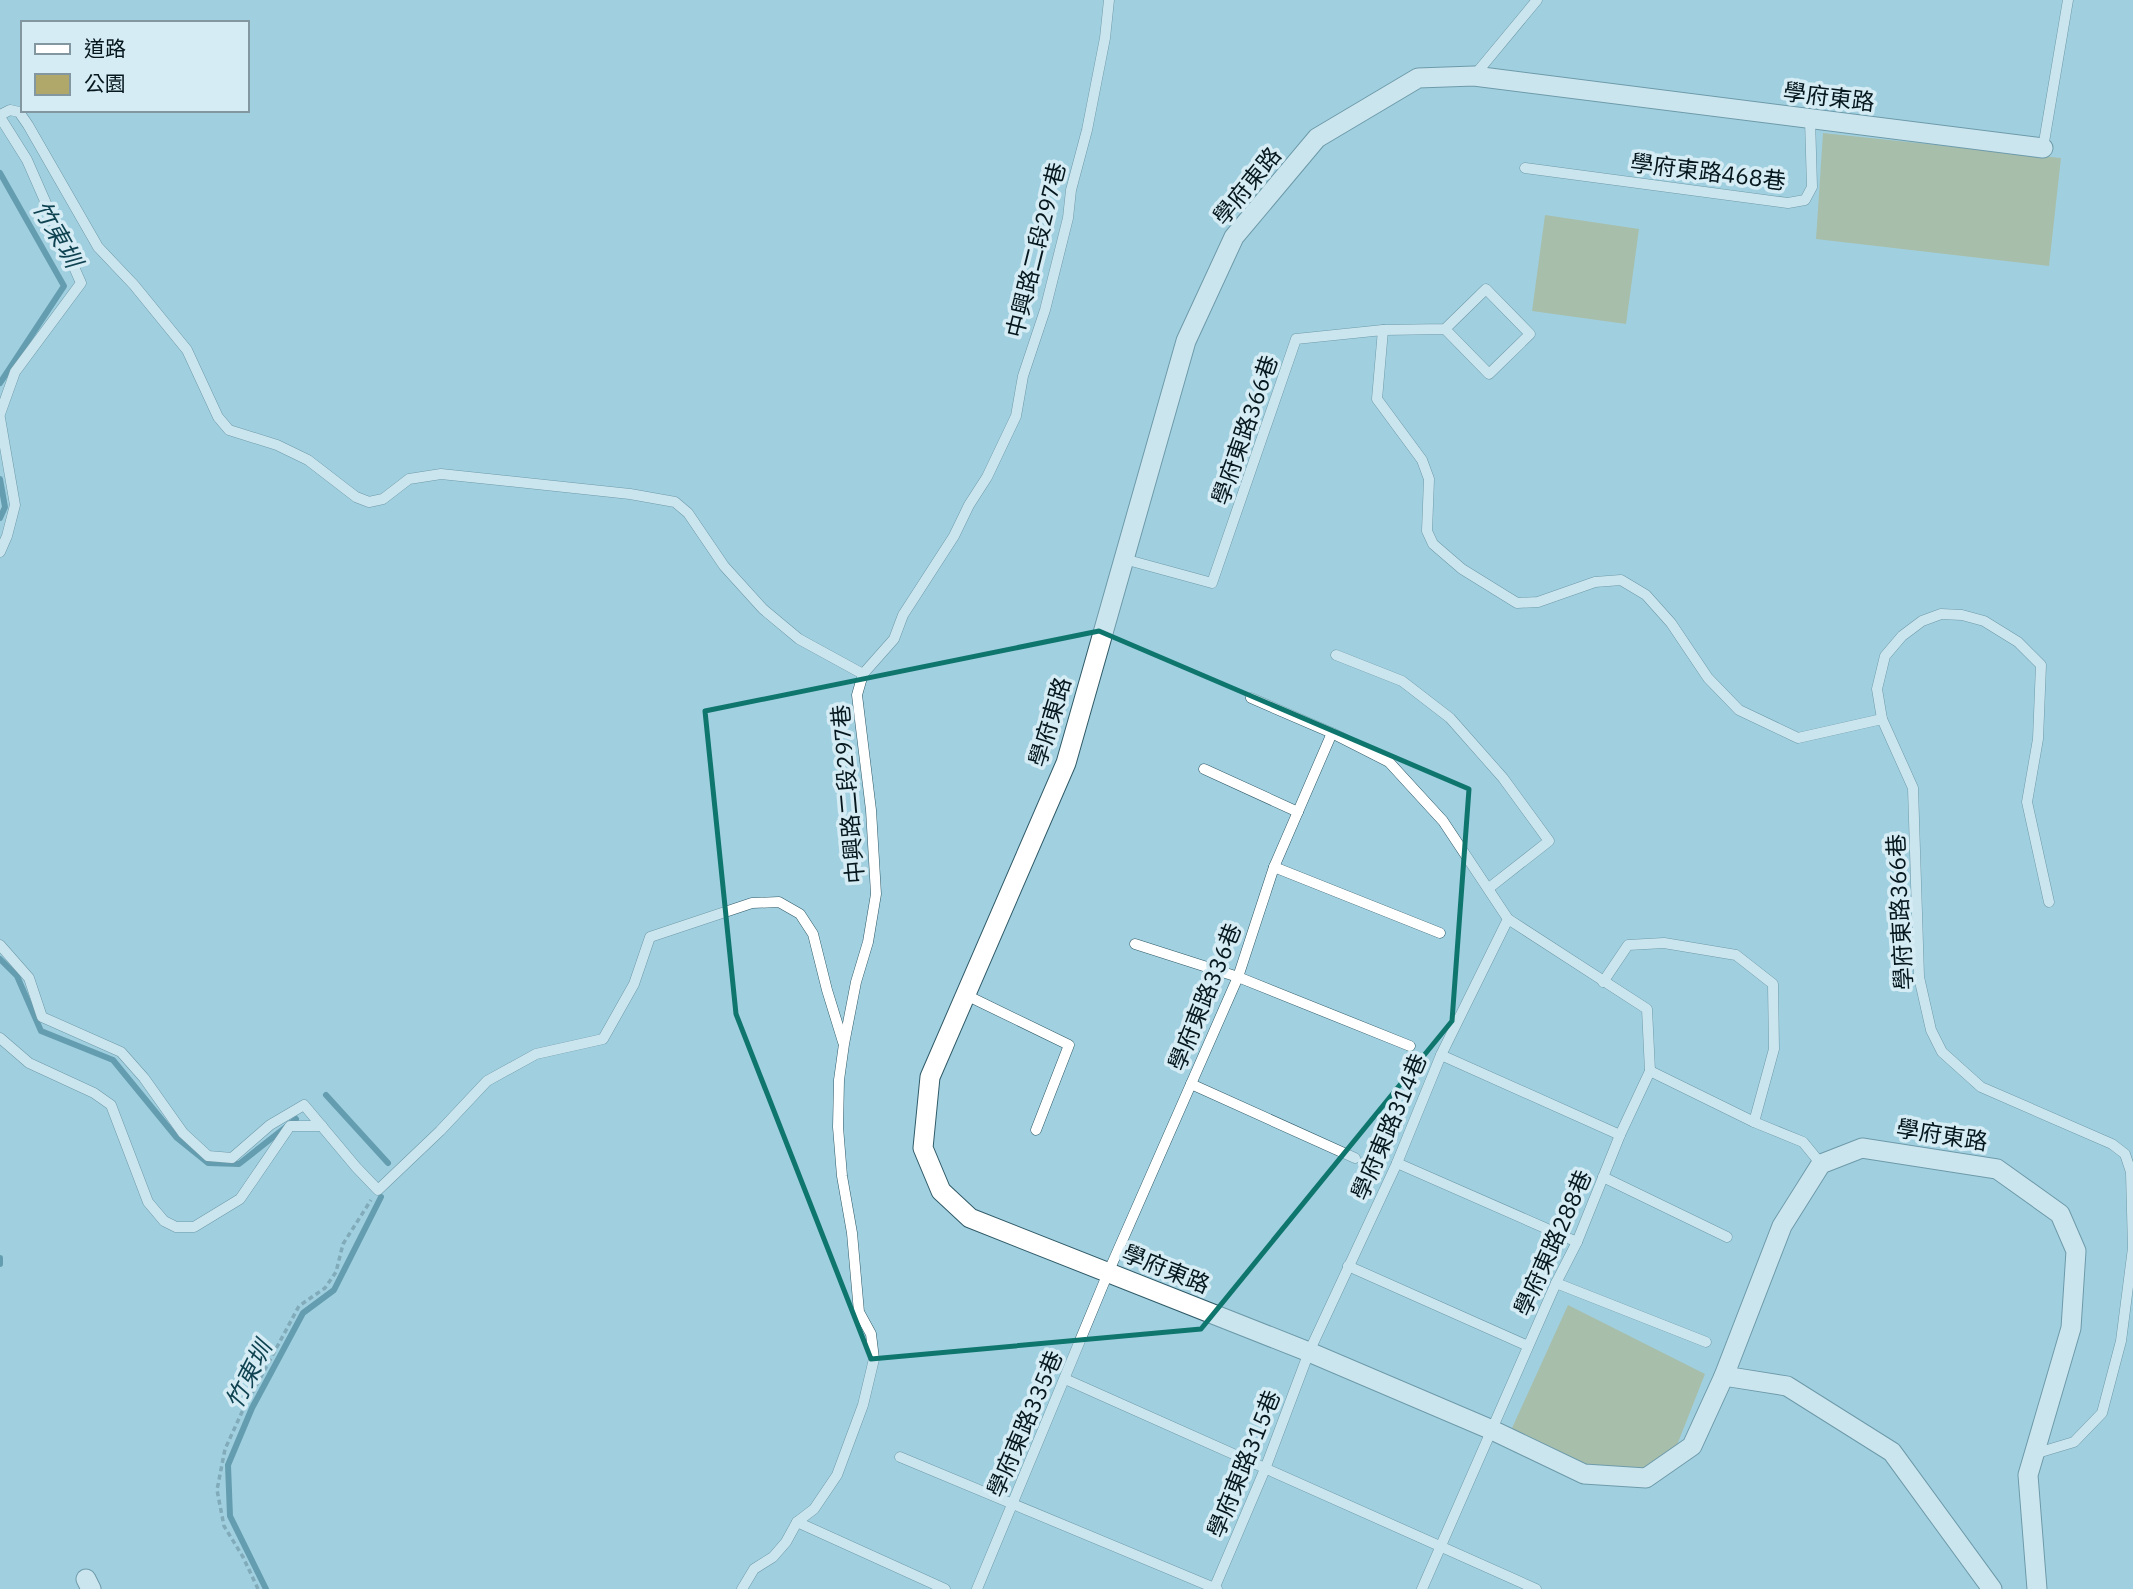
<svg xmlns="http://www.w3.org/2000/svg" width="2133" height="1589" font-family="'IBM Plex Sans','Noto Sans TC',sans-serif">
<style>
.green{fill:#b0a86b}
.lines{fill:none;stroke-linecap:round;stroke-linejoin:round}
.stream{stroke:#1e6175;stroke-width:6}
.service-casing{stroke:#2f5a68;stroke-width:11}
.minor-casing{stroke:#2f5a68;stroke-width:21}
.path{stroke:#5c7e8a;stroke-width:3.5;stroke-dasharray:5 3.5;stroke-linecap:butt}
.service{stroke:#fff;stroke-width:10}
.minor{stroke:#fff;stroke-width:19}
.marked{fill:none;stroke:#0f766e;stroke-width:5;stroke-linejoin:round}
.labels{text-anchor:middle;stroke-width:7;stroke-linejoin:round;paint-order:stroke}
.street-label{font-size:23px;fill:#06171d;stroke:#d5ecf5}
.water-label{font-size:24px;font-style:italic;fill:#104351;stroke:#d5ecf5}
</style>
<rect width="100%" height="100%" fill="#a1d0e0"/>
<g class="green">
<polygon points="1823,133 2061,158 2049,266 1816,239"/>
<polygon points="1545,215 1639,229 1626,324 1532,311"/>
<polygon points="1568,1305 1705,1374 1670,1463 1606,1483 1507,1439"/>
</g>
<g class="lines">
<g class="stream">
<polyline points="0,173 64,286 0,383"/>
<polyline points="0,479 5,507 0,518"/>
<polyline points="0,959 17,976 41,1031 113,1060 177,1138 208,1163 239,1164 296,1119"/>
<polyline points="326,1095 388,1163"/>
<polyline points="0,1258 0,1264"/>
<polyline points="266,1589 230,1516 228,1465 252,1408 303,1313 334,1290 381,1197"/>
</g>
<defs>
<g id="service">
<polyline points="1474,76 1537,0"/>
<polyline points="0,115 10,110 19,112 28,125 98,247 134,285 187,350 218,417 229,430 277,445 308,460 356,497 369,502 383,499 409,479 441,474 630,494 675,502 688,513 724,566 763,609 799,639 863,674"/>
<polyline points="0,117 27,160 81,283 15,372 0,414"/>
<polyline points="2043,148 2068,0"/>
<polyline points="1525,168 1788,203 1805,200 1812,187 1810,119"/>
<polyline points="1383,330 1445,329 1489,374 1530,334 1486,289 1445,329"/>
<polyline points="0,418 15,505 7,536 0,552"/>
<polyline points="1124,559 1212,583 1296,339 1383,330 1377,399 1422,460 1429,479 1427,531 1433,544 1462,569 1517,603 1538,602 1595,582 1621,580 1646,595 1671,623 1708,678 1739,710 1798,738 1882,719"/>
<polyline points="1336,655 1402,681 1450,718 1503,778 1549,841 1489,888"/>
<polyline points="1251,698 1332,733 1389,762 1443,821 1508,919 1647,1009 1650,1071 1620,1135 1577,1242 1556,1283 1422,1589"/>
<polyline points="1204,769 1298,812"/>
<polyline points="1274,867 1440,933"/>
<polyline points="1135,944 1238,977 1410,1046"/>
<polyline points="0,945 29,978 42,1017 121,1052 144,1078 183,1133 208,1156 232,1158 270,1125 304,1105 356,1167 378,1190 440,1131 487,1081 536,1054 603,1039 634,984 650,937 752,903 779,902 800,914 813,934 827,990 843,1042"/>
<polyline points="1603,982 1628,945 1664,943 1736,955 1773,984 1774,1049 1754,1122"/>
<polyline points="966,995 1069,1045 1036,1130"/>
<polyline points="0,1038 29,1063 94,1093 111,1105 148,1202 164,1221 176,1227 194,1227 240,1199 290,1126 322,1126"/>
<polyline points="1441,1055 1620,1135"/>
<polyline points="1650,1071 1754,1122 1803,1142 1821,1164"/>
<polyline points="1191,1084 1355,1158"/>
<polyline points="1397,1163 1577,1242"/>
<polyline points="1603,1177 1727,1237"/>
<polyline points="1348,1266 1528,1346"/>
<polyline points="1556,1283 1706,1342"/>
<polyline points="1065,1379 1536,1589"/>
<polyline points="2034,1454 2074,1442 2102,1413 2121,1341 2133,1248 2131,1172 2125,1154 2112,1144 1981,1087 1942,1052 1931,1030 1919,977 1913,788 1882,719 1877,689 1885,656 1902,636 1922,621 1941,614 1962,615 1984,621 2018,642 2041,665 2038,739 2027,802 2049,902"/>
<polyline points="900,1457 1217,1589"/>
<polyline points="797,1522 945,1589"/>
<polyline points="742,1589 754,1569 773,1557 786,1542 797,1522 814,1509 837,1475 863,1405 874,1359 871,1334 859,1312 852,1233 842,1176 838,1127 839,1080 844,1044 856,982 868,942 876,894 871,810 857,695 863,674 894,639 903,615 954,536 969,505 987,477 1016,416 1023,376 1045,310 1068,218 1071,190 1087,130 1105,38 1109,0"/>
<polyline points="977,1589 1108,1273 1238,977 1274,867 1332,733"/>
<polyline points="1214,1589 1265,1469 1309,1352 1397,1163 1441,1055 1508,919"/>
</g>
<g id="minor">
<polyline points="1724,1376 1692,1446 1646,1478 1584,1474 1492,1430 1309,1352 970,1218 941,1191 923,1148 930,1077 1066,763 1186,341 1234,237 1317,138 1418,78 1474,76 2043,148"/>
<polyline points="86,1579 91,1589"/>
<polyline points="1992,1589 1892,1452 1787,1386 1724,1376 1782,1226 1821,1164 1862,1148 1997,1169 2060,1214 2076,1251 2071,1328 2028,1475 2037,1589"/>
</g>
</defs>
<use href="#service" class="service-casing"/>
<use href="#minor" class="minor-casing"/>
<polyline class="path" points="258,1589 243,1557 224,1526 217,1490 225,1449 242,1412 299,1306 325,1288 336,1272 343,1244 371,1200"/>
<use href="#service" class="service"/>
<use href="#minor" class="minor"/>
</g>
<path d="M0 0H2133V1589H0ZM1099 631 1469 789 1452 1021 1201 1329 871 1359 736 1014 705 711Z" fill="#a1d0e0" fill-opacity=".55" fill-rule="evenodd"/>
<path class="marked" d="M1099 631 1469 789 1452 1021 1201 1329 871 1359 736 1014 705 711Z"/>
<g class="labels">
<g class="street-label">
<text transform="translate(1829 97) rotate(7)" y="8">學府東路</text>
<text transform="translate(1708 172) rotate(7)" y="8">學府東路468巷</text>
<text transform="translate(1247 186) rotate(-51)" y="8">學府東路</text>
<text transform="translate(1036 250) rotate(-76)" y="8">中興路二段297巷</text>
<text transform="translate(1245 430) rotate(-71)" y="8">學府東路366巷</text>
<text transform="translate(1050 722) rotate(-73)" y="8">學府東路</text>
<text transform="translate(848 794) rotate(-95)" y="8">中興路二段297巷</text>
<text transform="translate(1900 912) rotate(-93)" y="8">學府東路366巷</text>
<text transform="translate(1205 997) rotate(-68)" y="8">學府東路336巷</text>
<text transform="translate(1389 1127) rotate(-67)" y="8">學府東路314巷</text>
<text transform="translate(1942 1135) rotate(9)" y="8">學府東路</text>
<text transform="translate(1553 1243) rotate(-66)" y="8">學府東路288巷</text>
<text transform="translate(1166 1269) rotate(22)" y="8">學府東路</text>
<text transform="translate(1025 1424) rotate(-67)" y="8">學府東路335巷</text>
<text transform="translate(1244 1464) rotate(-68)" y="8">學府東路315巷</text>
</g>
<g class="water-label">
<text transform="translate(57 234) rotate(60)" y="8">竹東圳</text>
<text transform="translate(249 1375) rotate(-63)" y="8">竹東圳</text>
</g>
</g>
<rect x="21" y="21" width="228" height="91" fill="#d5ecf5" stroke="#82979f" stroke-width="2"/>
<rect x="35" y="44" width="35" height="10" fill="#ffffff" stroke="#82979f" stroke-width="2"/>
<text x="84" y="56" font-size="21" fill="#06171d">道路</text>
<rect x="35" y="74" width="35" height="21" fill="#b0a86b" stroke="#82979f" stroke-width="2"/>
<text x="84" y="91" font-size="21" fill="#06171d">公園</text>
</svg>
